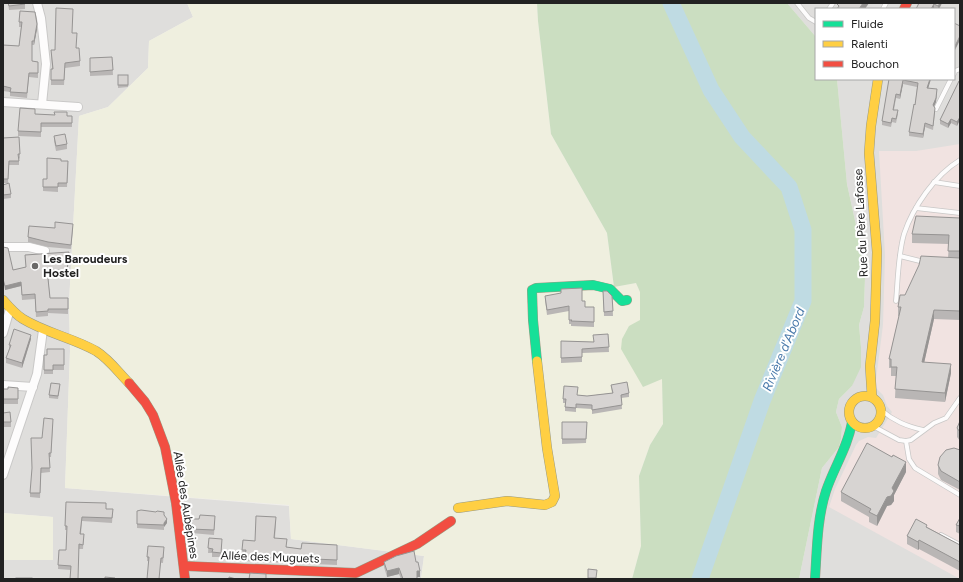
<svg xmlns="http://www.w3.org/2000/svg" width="963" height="582" font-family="Figtree,sans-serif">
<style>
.residential{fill:#dfdedc}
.commercial{fill:#f1e3e1}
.farmland{fill:#efefdf}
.forest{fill:#cbdec1}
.parking{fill:#e0dfde}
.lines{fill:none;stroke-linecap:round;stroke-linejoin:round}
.river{stroke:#bfdbe3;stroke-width:17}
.lane-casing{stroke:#c9c8c7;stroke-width:5.5}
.street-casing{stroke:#c9c8c7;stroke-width:10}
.fast-casing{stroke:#999a82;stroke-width:10}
.slow-casing{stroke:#999a82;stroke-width:10}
.jam-casing{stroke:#999a82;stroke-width:10}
.lane{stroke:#fdfcfc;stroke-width:4}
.street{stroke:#fdfcfc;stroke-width:8}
.fast{stroke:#16e098;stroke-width:9}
.slow{stroke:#ffcf43;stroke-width:9}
.jam{stroke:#f24e42;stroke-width:9}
.wall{fill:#b9b6b5}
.shaded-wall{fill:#969493}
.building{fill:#d7d4d2;stroke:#969493}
.poi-dot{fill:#6a6968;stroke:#fff;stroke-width:1.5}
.labels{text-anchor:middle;stroke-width:4;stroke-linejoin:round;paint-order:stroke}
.street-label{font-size:12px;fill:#222;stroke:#fff}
.poi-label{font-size:12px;font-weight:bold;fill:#222;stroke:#fff;text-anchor:start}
.water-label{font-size:13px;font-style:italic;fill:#4a7aab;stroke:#fff}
</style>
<rect width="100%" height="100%" fill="#f0eeeb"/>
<g class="residential">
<polygon points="3,3 187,3 193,17 149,41 148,68 108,107 79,116 69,303 70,351 65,488 289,506 291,539 424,556 421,579 3,579 3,560 53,560 53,517 3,513"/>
<polygon points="787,3 960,3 960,579 799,579 822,468 839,447 841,439 842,427 836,412 839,399 852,386 861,347 859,325 864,307 865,278 859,239 847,184 837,79 954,79 954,9 816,9 816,37"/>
</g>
<polygon class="commercial" points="960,144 960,579 829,507 835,489 856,445 859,441 868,437 876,438 892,412 887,406 883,395 875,387 883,325 885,255 879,151 916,151"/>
<g class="farmland">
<polygon points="187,3 537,3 538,21 551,134 607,233 614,287 636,283 640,292 643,387 662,378 663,424 650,445 639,476 641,546 632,579 421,579 424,556 291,539 289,505 65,488 70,351 69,303 79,116 108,107 148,68 149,41 193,17"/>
<polygon points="3,513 53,517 53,560 3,560"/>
</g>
<polygon class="forest" points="537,3 787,3 816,37 816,79 837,79 847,184 859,239 865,278 864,307 859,325 861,347 861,367 852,386 839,399 836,412 842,427 841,439 839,447 822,468 799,579 632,579 641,546 639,476 650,445 663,424 662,379 643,387 621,349 622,339 629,326 640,320 640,292 636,283 614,287 607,233 551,134 538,21"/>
<polygon class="parking" points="874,3 899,3 896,9 870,9"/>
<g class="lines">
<polyline class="river" points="671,3 711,90 742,137 789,187 803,230 803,301 762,401 700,579"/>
<defs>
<g id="lane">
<polyline points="797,3 809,18 816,22"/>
<polyline points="829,9 833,3"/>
<polyline points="883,9 886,3"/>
<polyline points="954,74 955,71 960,69"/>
<polyline points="936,109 951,79"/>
<polyline points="934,182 960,186"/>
<polyline points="916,208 960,213"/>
<polyline points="900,256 924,262"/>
<path d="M896 301C898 279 898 255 904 234 913 207 935 175 960 160"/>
<path d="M881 410C894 421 906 426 923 430"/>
<polyline points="873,426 899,440 906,441 911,440 934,423 946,418 960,398"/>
<polyline points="906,441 909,459 915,468 960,495"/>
<polyline points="941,535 960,545"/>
</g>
<g id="street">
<polyline points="37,3 41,18 46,64 42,104"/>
<polyline points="3,102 78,107"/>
<polyline points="3,247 29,247 45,251"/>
<polyline points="3,333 10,309"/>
<polyline points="3,385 33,387"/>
<polyline points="3,475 37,374 43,330"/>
</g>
<g id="fast">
<polyline points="537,361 533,320 532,290 536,288 593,285 610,289 622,301 627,300"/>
<path d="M815 579C817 549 817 519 826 491 834 467 848 447 852 422"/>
</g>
<g id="slow">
<path d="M3 300C9 307 15 314 23 319 46 333 73 338 96 351 109 359 119 373 129 383"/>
<circle cx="865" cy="412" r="16"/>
<polyline points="872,397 870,366 875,321 877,252 869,153 871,126 878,79"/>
<polyline points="458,508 507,501 545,505 552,502 555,496 547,448 537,361"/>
</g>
<g id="jam">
<polyline points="904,9 907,3"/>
<polyline points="129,383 145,402 153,415 165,447 176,503 185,579"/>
<polyline points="184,566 356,573 417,544 451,521"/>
</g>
</defs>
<use href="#lane" class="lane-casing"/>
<use href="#street" class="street-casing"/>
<use href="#fast" class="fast-casing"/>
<use href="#slow" class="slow-casing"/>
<use href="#jam" class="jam-casing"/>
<use href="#lane" class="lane"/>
<use href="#street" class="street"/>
<use href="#fast" class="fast"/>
<use href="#slow" class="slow"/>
<use href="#jam" class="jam"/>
</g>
<g class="wall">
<polygon points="8,3 25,3 25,9 9,10"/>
<polygon points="919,3 942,3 939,9 936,9"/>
<polygon points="20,11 37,29 34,45 32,45 32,61 38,62 38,78 29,77 27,98 10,96 10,92 3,91 3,39 4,45 19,46 21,27 19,27 19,22"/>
<polygon points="72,33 80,61 80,66 65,68 64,85 51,85 51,69 52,69 51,50 55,50"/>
<polygon points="112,57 113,75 90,76 90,58"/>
<polygon points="118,75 128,75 128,87 118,88"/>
<polygon points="889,79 931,79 928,88 937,93 936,102 934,106 935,112 933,130 925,127 923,138 909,136 909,132 915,105 917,87 903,84 900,99 896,98 894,110 898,114 896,123 892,122 891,127 882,125 882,121"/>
<polygon points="959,81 957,126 951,123 948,128 940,124 940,120"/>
<polygon points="35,114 72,116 72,127 41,127 41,137 18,136 18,131"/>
<polygon points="54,136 67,144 67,149 56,151 54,141"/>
<polygon points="19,137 20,158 19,159 19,165 9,165 8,183 3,183 3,138"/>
<polygon points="61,161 68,161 67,187 58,187 58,192 43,191 43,179 47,179"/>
<polygon points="3,185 11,194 11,198 3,199"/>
<polygon points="960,218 960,320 934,319 924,363 951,373 945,402 895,398 896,376 891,376 891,368 889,368 889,359 899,316 898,316 898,307 905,295 948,258 949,244 912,243 912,234"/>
<polygon points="55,228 73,228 71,249 48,247 28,242 28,237"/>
<polygon points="3,247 13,270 26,267 25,255 69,257 67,276 48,274 50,298 68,298 68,314 48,313 48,316 36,317 35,299 22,300 21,286 5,290 3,283"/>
<polygon points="603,291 612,296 613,316 604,316"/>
<polygon points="545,296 582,301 585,307 594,307 594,327 571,326 571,324 569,324 569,311 547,315 545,300"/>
<polygon points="608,334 609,352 582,353 582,362 561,363 561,341 593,342"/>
<polygon points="31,339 22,368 6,363 6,358 9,349 9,345"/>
<polygon points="64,349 64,370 53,370 53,374 44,374 44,355 47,355"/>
<polygon points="611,385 629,393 629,397 621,398 622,409 592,414 592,409 576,408 576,412 565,411 565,403 563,403 563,399 577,395 587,396 612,393"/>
<polygon points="60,387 58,399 49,398 49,395"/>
<polygon points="18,388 18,404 3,404 3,389 8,389"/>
<polygon points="3,413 11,422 11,427 3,427"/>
<polygon points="960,421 960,441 957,437 957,428"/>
<polygon points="562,422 587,422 586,443 562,444"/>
<polygon points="53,424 51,457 49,457 50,472 41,473 40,498 30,497 30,493 42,438"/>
<polygon points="960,450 960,490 941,480 938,474 938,465"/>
<polygon points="906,472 894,495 894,501 891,505 887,506 877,526 869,522 869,517 841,501 841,492"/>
<polygon points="66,502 106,509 113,509 112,523 82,521 81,534 84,534 83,549 79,549 70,579 71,570 58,569 59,550 66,550 67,530 65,530 65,526"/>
<polygon points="137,511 164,515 167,523 164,527 164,530 137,528"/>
<polygon points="960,518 960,534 956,532 956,525"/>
<polygon points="199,519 215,521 214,535 191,533 191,529"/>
<polygon points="276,522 275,538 287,547 301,549 337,545 337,565 245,561 245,556 242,556 243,540 255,541"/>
<polygon points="927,527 960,545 960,571 919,549 918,550 907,544 907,536"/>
<polygon points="209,538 222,544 221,557 212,557 212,553 208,553"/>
<polygon points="164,552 163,563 147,561 147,557"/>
<polygon points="384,562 416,562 420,577 417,577 417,579 401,579 399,574 387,577 384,567"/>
</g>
<g class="shaded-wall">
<polygon points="863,3 869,3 865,9 859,9"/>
<polygon points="940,3 942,3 939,9 938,9 938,6"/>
<polygon points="934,4 934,8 933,9 931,9"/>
<polygon points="37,24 37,29 34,45 34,41"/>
<polygon points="960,36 960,40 954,52 954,48"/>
<polygon points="930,79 931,79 927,92 927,88"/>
<polygon points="903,80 903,84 900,99 900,95"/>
<polygon points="937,89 936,102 933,109 933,105"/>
<polygon points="960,117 960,120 957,126 957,122"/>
<polygon points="951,119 951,123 948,128 948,124"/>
<polygon points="925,123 925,127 923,138 923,134"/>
<polygon points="21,282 21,286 5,290 5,286"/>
<polygon points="934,310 934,319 922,372 922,362"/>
<polygon points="31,335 31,339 22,368 22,363"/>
<polygon points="951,364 951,373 945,402 945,393"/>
<polygon points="906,462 906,472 894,495 894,501 891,505 887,506 877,526 877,516"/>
<polygon points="167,519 167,523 164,527 164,523"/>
<polygon points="919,540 919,549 918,550 918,542"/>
<polygon points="399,568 399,574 387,577 387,571"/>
<polygon points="417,571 420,571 420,577 417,577 417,579"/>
</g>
<g class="building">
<polygon points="8,3 25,3 25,4 9,6"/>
<polygon points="838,3 863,3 859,9 837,9 839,6 837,4"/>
<polygon points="919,3 940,3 938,6 934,4 931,9 916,9"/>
<polygon points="56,8 73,9 72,33 77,33 76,48 79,48 80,61 65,63 64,80 51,80 51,69 53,69 51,50 55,50"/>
<polygon points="20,11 35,12 37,24 34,41 32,41 32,61 38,62 38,73 29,73 27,93 10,92 11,88 3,86 3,45 19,46 22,22 19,22"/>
<polygon points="954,23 960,26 960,36 954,48"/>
<polygon points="112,57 113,70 90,72 90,58"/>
<rect x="118" y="75" width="10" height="10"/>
<polygon points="889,79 930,79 927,88 937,89 936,98 933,105 935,108 933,126 925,123 923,134 909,132 914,104 915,105 918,83 903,80 900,95 896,94 893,110 898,110 896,119 892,118 891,123 882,121"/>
<polygon points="959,81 960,81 960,117 957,122 951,119 948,124 940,120"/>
<polygon points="20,108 35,109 35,114 55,115 54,112 67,112 67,116 72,116 72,123 41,123 41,132 18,131"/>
<polygon points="65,134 67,144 56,146 54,136"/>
<polygon points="19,137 20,154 18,154 19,161 9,161 8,179 3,179 3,138"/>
<polygon points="47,158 61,159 61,161 68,161 67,183 58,183 58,187 43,187 43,179 47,179"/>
<polygon points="9,183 11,194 3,195 3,185"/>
<polygon points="916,216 960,218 960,251 948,251 949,235 912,234"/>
<polygon points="55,222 73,224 71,245 48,242 28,237 29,226 55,228"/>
<polygon points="3,247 8,248 13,270 26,267 25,255 69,252 67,271 47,269 50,298 68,298 68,309 48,309 48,311 36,312 35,294 22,295 21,282 5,286 3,279"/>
<polygon points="921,256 960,258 960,311 934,310 922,362 951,364 945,393 895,389 897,367 891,367 891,359 889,359 901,307 898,307 900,295 905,295 919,265"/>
<polygon points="582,288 582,301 585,301 585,307 594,307 594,322 571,321 572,320 569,320 569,306 547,310 545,296 561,293 561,289"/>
<polygon points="603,291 607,291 612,296 613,311 604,312"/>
<polygon points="14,329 31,335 22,363 6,358 11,345 9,345"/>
<polygon points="608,334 609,347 582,349 582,357 561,358 561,341 594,342 593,335"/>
<polygon points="47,349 64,349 64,365 53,365 53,370 44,370 44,355 47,355"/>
<polygon points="627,382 629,393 621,395 622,405 592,410 592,405 576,404 576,408 565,407 566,399 563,399 564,386 578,387 577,395 587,396 613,393 611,385"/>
<polygon points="51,383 60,384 58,396 49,395"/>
<polygon points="8,387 18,388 18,399 3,399 3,389 8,389"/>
<polygon points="10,412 11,422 3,422 3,413"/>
<polygon points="44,418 53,419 51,453 49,453 50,468 41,468 40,493 30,493 32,468 31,438 42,438"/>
<polygon points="960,421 960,432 957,428"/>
<polygon points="562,422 587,422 586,439 562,439"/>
<polygon points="867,443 892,457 893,455 906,462 892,488 894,491 891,496 887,497 877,516 869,512 871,509 841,492"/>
<polygon points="954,448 960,450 960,482 941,471 938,465 940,457 946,450"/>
<polygon points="66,502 106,503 106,509 113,509 112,518 82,517 80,534 84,534 83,545 79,544 78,579 86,579 70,579 71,566 58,565 59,550 66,550 67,526 65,526"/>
<polygon points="141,510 156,512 157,511 164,512 164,515 167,519 164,523 164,525 137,524 137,511"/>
<polygon points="200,515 215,516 214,530 191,529 192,519 199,519"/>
<polygon points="256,516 276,517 274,538 287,539 286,547 301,549 302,543 337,545 337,560 245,556 246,550 242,550 243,540 255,541"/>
<polygon points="960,518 960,526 956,525"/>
<polygon points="916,519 927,525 926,527 960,545 960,562 919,540 918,542 907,536"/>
<polygon points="209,538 222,539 221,553 212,552 213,549 208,548"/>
<polygon points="148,546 164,547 163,558 161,558 159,579 147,579 149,557 147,557"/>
<polygon points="414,551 416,562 418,562 420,571 417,571 417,579 403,579 399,568 387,571 384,562 396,556"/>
<polygon points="588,569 597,570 596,578 588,578"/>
<polygon points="250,573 266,574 266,579 249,579"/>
<polygon points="105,577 115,578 116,579 105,579"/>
<polygon points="229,577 236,579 229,579"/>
<rect x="16" y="578" width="16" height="1"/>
</g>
<circle class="poi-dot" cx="35" cy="266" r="4"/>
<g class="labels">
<g class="street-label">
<text transform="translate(861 223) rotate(-93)" y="4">Rue du Père Lafosse</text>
<text transform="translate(186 505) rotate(81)" y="4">Allée des Aubépines</text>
<text transform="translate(270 557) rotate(2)" y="4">Allée des Muguets</text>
</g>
<g class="poi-label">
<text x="43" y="263">Les Baroudeurs<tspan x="43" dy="14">Hostel</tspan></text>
</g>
<g class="water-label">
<text transform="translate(783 349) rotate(-67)" y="5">Rivière d'Abord</text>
</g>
</g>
<rect width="963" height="582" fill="none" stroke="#222222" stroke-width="8"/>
<rect x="815" y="8" width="140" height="72" fill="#ffffff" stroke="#a7a7a7"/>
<rect x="823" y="21" width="20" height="6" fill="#16e098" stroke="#a7a7a7"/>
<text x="851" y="28" font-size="12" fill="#222222">Fluide</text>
<rect x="823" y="41" width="20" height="6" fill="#ffcf43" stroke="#a7a7a7"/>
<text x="851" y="48" font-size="12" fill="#222222">Ralenti</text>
<rect x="823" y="61" width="20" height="6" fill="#f24e42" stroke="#a7a7a7"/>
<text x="851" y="68" font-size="12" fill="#222222">Bouchon</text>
</svg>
